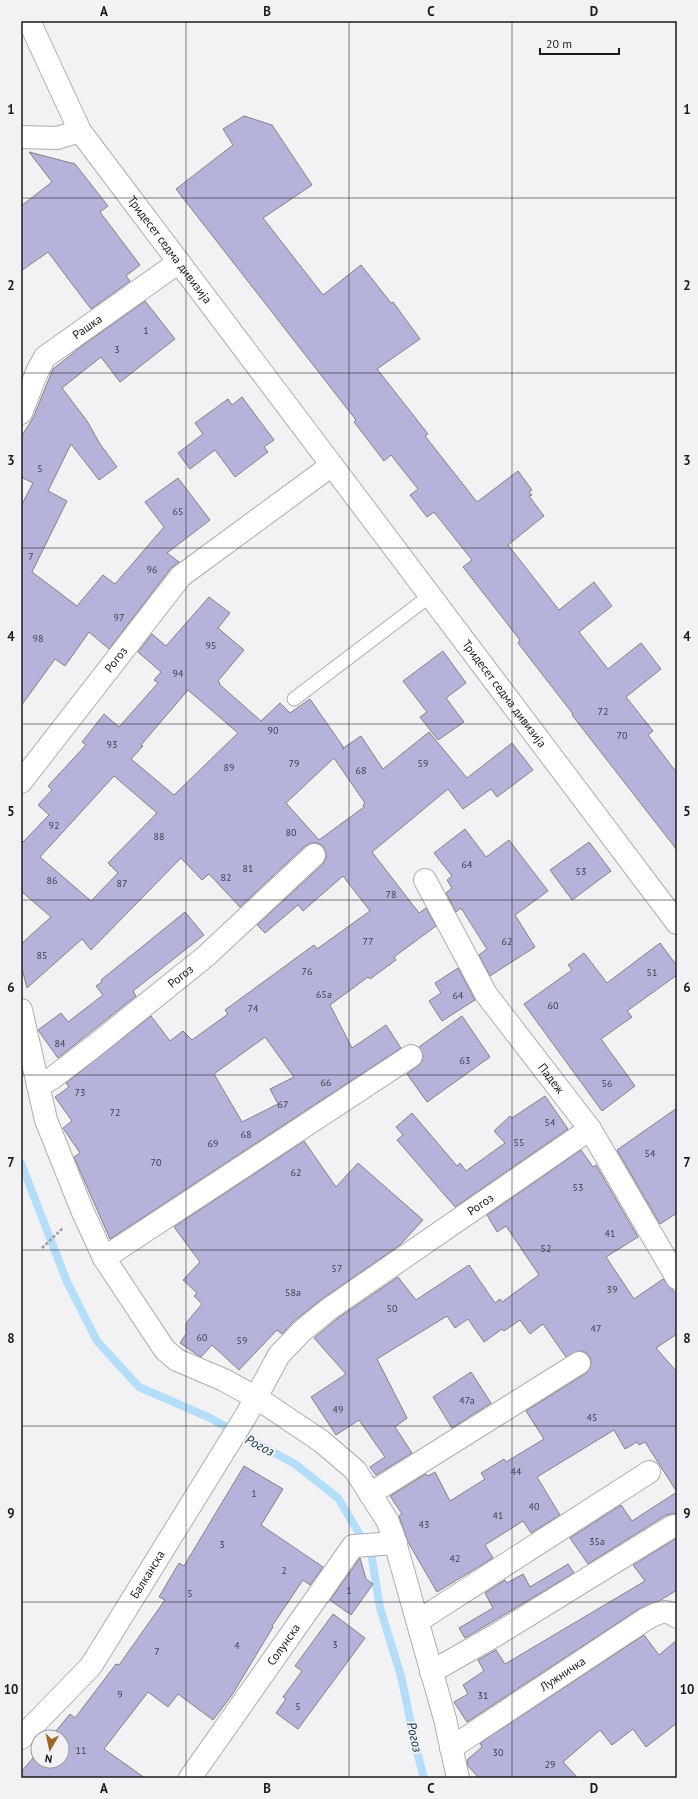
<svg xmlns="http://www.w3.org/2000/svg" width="698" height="1799" font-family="'PT Sans',sans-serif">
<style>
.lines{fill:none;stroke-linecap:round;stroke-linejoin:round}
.stream{stroke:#b4def8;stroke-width:8}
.building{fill:#b6b3db;stroke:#828285;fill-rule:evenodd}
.lane-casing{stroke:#aeadb1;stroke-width:15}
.street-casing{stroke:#aeadb1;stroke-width:24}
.path{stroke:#9e9ea1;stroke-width:2.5;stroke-dasharray:3 2;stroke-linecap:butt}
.lane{stroke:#fff;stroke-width:13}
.street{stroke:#fff;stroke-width:22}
.grid{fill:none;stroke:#1a1a1c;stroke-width:1;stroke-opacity:0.55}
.labels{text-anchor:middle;stroke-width:4;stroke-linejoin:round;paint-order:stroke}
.number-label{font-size:10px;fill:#41404c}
.street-label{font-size:12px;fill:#1a1a1c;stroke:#f2f2f5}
.water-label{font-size:13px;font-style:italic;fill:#0e3144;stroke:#f2f2f5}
.neatline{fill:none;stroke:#1a1a1c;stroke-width:1.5}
.grid-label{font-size:13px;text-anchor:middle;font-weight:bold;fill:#1a1a1c}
</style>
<rect width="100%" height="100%" fill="#f2f2f5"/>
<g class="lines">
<polyline class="stream" points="21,1163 67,1282 97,1341 139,1387 208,1417 295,1464 338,1498 371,1553 380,1608 401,1676 417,1752 424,1778"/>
</g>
<g class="building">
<polygon points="244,116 272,125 312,185 263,218 323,295 361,265 391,303 393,302 420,339 377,369 428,434 425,436 477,502 518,471 532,490 529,492 532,495 529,496 544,516 508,545 559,610 594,582 612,606 579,632 608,669 641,643 661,669 626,697 653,731 648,735 677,773 677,850 572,715 573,714 518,643 520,640 463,567 472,560 434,512 427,517 410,495 418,489 391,455 384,461 354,422 356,420 176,189 233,145 223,129"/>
<polygon points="29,152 75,164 108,206 100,212 140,265 126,276 130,281 91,309 48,252 21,271 21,206 52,182"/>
<polygon points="145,301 175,339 120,382 101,357 62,388 87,421 100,444 117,467 99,480 71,444 48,491 67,501 32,572 77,606 103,575 115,584 164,527 145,502 178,478 210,520 167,553 179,562 171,568 109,649 89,632 65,666 55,659 21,706 21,506 33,483 21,477 21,437 33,418 53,369 82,346"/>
<polygon points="242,397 274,440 264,447 268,452 235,477 215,450 190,469 178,453 203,434 195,423 228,399 232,405"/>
<path d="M209 597 230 613 218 628 244 650 218 681 220 683 219 684 261 721 280 703 290 713 310 699 344 748 342 749 361 736 383 769 429 732 467 778 512 743 533 770 497 797 491 789 463 809 448 789 372 852 419 913 426 908 436 926 394 957 396 960 370 979 368 977 330 1005 352 1048 386 1025 401 1048 110 1239 74 1157 80 1153 63 1128 72 1121 55 1097 69 1087 66 1083 151 1016 170 1041 183 1031 192 1040 228 1014 225 1010 314 945 317 949 370 911 343 876 303 911 298 905 265 933 257 925 323 864 326 858V852L323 846 317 843H311L305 846 240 907 209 874 202 880 181 858 91 950 82 939 27 988 21 965V944L51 917 21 891V840L23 842 49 815 38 805 52 790 48 786 86 745 82 742 104 714 119 727 158 683 154 680 161 672 138 652 152 634 166 646ZM188 690 238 733 174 795 131 759 143 746 141 745ZM334 758 365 803 363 805 364 807 319 840 286 803ZM114 776 157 813 108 863 118 873 91 901 40 857ZM265 1037 294 1077 270 1089 278 1104 242 1122 214 1074Z"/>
<polygon points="443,651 466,683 446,698 464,722 438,740 420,717 427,712 403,681"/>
<polygon points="465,829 486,857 509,840 548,891 515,915 535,947 490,976 479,955 487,949 461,908 456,912 446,893 452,888 447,880 452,876 434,853"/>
<polygon points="589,842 611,871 572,900 550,870"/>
<polygon points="185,912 204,935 133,991 136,996 58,1058 38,1030 61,1013 68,1022 103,995 96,986 102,982 101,980"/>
<polygon points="660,943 677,966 677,975 627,1011 632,1017 601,1039 635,1086 602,1111 524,1004 572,970 568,965 584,953 607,983"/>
<polygon points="458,968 475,1000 442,1021 429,1001 441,993 435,983"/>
<polygon points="462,1016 490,1057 427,1102 407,1074 418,1066 422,1061 423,1055 419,1047"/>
<polygon points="545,1096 568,1129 455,1207 397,1140 403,1135 396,1127 412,1113 457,1166 460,1163 466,1171 505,1143 494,1131 510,1116 512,1118"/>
<polygon points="677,1108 677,1213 660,1224 617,1150"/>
<polygon points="304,1141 336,1187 358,1163 423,1220 400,1245 322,1299 294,1321 282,1334 277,1330 239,1370 212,1345 201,1357 196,1354 180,1343 186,1334 186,1323 202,1304 194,1296 197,1293 183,1280 200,1262 174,1227"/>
<polygon points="581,1150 593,1167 596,1165 638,1237 606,1257 634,1299 663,1279 677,1295 677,1334 656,1348 677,1372 677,1514 672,1514 666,1515 588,1564 570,1538 621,1505 632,1521 677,1492 645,1442 639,1445 637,1442 625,1449 614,1430 537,1477 560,1515 531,1533 523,1521 485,1545 493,1558 437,1592 408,1542 399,1516 402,1514 390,1496 426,1474 428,1476 435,1472 450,1501 485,1479 481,1473 504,1459 506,1462 544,1439 526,1411 586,1373 590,1368 591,1362 590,1357 585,1352 579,1351 566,1357 543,1324 530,1334 520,1320 504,1331 502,1329 484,1342 468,1319 455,1328 447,1316 377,1359 407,1418 395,1427 412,1453 376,1475 370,1467 385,1457 359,1420 336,1435 311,1397 346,1374 314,1338 337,1319 398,1277 416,1300 469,1265 495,1303 500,1299 502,1302 539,1275 506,1226 497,1232 487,1215"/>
<polygon points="471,1372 491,1403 452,1428 433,1397"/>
<polygon points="244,1466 283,1489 261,1525 323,1567 310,1585 303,1580 272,1626 273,1627 232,1695 213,1720 178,1694 168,1707 148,1692 104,1749 145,1778 21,1778 21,1772 38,1752 38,1761 62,1761 62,1737 51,1737 70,1714 75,1718 116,1664 119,1665 165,1600 159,1597 179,1563 184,1566"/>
<polygon points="677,1538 677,1590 661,1600 639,1609 467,1722 454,1702 468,1694 463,1685 484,1671 478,1660 496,1650 505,1664 645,1581 633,1565"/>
<polygon points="360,1558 366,1579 373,1584 351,1615 330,1600"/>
<polygon points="568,1564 574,1573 465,1638 459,1628 493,1608 485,1593 505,1580 507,1583 523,1574 530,1587"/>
<polygon points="333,1614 365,1638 298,1729 276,1713 286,1699 283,1697 302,1671 295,1666"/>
<polygon points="644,1635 659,1655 677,1640 677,1723 646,1747 633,1729 612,1745 600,1730 563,1762 578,1778 479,1778 468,1766 467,1760 482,1747 480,1743"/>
</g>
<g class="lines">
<defs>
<polyline id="lane" points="294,699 431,595"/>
<g id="street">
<path id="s1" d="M29 21 80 131 677 923"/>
<polyline points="21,137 57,138 80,131"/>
<path id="s2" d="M21 413 37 372 45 357 179 262"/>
<path id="s3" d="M21 782 181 576 332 465"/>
<path id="s4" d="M425 880 486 994 590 1129 677 1278"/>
<polyline points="21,1010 46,1120 82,1210 104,1258 165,1350 177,1360 224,1380 257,1398 321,1441 355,1470 387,1520 393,1535 445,1719 458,1778"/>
<path id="s5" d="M38 1086 51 1079 93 1047 206 956 314 855"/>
<polyline points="104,1258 411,1056"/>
<polyline points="370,1494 579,1363"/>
<polyline points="418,1621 649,1472"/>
<polyline points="431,1672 496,1635 673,1526"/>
<path id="s6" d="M21 1738 91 1666 247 1414 279 1355 302 1331 329 1309 590 1129"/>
<path id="s7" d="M451 1748 646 1619C658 1613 665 1608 677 1617"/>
<path id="s8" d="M190 1778 353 1546 396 1543"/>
</g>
</defs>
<use href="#lane" class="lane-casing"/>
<use href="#street" class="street-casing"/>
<polyline class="path" points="42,1248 63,1228"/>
<use href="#lane" class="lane"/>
<use href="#street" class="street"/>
</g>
<path class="grid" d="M186 21V1778M349 21V1778M512 21V1778M21 198H677M21 373H677M21 548H677M21 724H677M21 900H677M21 1075H677M21 1250H677M21 1426H677M21 1602H677"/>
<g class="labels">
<g class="number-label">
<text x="146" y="334">1</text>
<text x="117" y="353">3</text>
<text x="40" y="472">5</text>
<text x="178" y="515">65</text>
<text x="31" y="560">7</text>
<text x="152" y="573">96</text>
<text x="119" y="621">97</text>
<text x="38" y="642">98</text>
<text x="211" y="649">95</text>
<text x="178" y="677">94</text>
<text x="603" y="715">72</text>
<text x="273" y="734">90</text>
<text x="622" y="739">70</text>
<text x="112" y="748">93</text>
<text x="294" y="767">79</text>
<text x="423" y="767">59</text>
<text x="229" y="771">89</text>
<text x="361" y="774">68</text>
<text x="54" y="829">92</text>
<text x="291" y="836">80</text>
<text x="159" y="840">88</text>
<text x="467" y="868">64</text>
<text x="248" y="872">81</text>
<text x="581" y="875">53</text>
<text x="226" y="881">82</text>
<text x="52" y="884">86</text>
<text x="122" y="887">87</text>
<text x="391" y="898">78</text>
<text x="368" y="945">77</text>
<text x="507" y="945">62</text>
<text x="42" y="959">85</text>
<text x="307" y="975">76</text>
<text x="652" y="976">51</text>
<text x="324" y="998">65a</text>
<text x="458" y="999">64</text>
<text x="553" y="1009">60</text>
<text x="253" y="1012">74</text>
<text x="60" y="1047">84</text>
<text x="465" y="1064">63</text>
<text x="326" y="1086">66</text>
<text x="607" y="1087">56</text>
<text x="80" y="1096">73</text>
<text x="283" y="1108">67</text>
<text x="115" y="1116">72</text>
<text x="550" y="1126">54</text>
<text x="246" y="1138">68</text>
<text x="519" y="1146">55</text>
<text x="213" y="1147">69</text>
<text x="650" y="1157">54</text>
<text x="156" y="1166">70</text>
<text x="296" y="1176">62</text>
<text x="578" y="1191">53</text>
<text x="610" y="1237">41</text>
<text x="546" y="1252">52</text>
<text x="337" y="1272">57</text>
<text x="612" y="1293">39</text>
<text x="293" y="1296">58a</text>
<text x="392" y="1312">50</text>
<text x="596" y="1332">47</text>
<text x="202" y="1341">60</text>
<text x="242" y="1344">59</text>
<text x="467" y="1404">47a</text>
<text x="338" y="1413">49</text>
<text x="592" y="1421">45</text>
<text x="516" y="1475">44</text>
<text x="254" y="1497">1</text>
<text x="534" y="1510">40</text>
<text x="498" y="1519">41</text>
<text x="424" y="1528">43</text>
<text x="597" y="1545">35a</text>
<text x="222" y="1548">3</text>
<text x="455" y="1562">42</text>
<text x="284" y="1574">2</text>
<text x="349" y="1594">1</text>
<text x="190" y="1597">5</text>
<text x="335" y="1648">3</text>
<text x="237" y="1649">4</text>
<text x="157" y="1655">7</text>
<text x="120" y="1698">9</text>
<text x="483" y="1699">31</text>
<text x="298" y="1710">5</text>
<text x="81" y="1754">11</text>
<text x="498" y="1756">30</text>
<text x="550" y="1768">29</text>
</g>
<g class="street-label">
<text dy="4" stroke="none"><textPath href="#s1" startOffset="270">Тридесет седма дивизија</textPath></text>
<text dy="4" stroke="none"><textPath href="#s2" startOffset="113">Рашка</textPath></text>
<text dy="4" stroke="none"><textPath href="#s3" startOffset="155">Рогоз</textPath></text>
<text dy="4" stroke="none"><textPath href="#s1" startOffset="826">Тридесет седма дивизија</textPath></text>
<text dy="4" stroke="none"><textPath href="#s5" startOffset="180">Рогоз</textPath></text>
<text dy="4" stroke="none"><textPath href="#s4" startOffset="236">Падеж</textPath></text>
<text dy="4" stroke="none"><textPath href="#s6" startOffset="716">Рогоз</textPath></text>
<text dy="4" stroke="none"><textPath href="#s6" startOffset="208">Балканска</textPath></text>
<text dy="4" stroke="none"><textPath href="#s8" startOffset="163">Солунска</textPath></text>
<text dy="4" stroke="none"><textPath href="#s7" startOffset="134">Лужничка</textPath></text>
</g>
<g class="water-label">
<text transform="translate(260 1445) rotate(28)" y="5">Рогоз</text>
<text transform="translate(415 1737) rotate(77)" y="5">Рогоз</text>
</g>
</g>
<rect width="698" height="1799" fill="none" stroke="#f2f2f5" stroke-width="44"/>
<g transform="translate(50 1749) rotate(189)"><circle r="19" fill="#f2f2f5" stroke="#9c9c9e"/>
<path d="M0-3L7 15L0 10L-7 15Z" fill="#a06626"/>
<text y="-6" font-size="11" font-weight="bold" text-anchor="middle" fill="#1a1a1c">N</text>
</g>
<path d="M540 48v6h79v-6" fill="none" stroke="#1a1a1c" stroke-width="2"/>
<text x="546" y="48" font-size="12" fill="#1a1a1c" stroke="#f2f2f5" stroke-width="3" paint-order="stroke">20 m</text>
<rect x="22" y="22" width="654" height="1755" class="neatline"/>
<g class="grid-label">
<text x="104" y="16">A</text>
<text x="267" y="16">B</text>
<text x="431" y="16">C</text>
<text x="594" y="16">D</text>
<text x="11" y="114">1</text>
<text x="687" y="114">1</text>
<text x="11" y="290">2</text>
<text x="687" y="290">2</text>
<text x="11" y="465">3</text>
<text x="687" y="465">3</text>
<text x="11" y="641">4</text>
<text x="687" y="641">4</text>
<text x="11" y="816">5</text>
<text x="687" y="816">5</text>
<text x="11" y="992">6</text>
<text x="687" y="992">6</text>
<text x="11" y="1167">7</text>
<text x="687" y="1167">7</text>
<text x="11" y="1343">8</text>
<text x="687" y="1343">8</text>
<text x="11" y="1518">9</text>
<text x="687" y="1518">9</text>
<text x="11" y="1694">10</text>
<text x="687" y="1694">10</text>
<text x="104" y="1793">A</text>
<text x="267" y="1793">B</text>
<text x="431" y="1793">C</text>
<text x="594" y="1793">D</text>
</g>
</svg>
